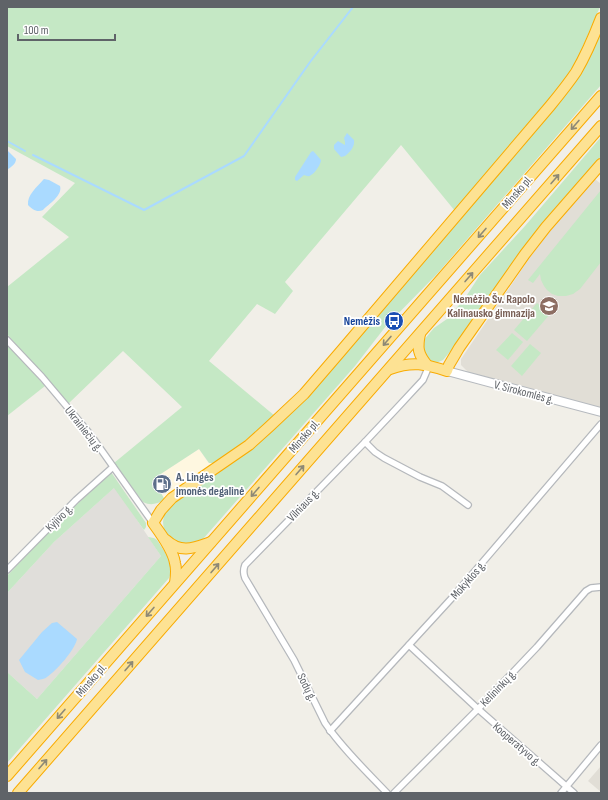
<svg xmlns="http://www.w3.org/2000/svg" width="608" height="800" font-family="'Sofia Sans Condensed',sans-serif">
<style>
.commercial{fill:#fef7e0}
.industrial{fill:#e0deda}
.education{fill:#e1ded6}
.green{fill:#c5e8c5}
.water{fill:#aadaff}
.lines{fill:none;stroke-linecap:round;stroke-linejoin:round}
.stream{stroke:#aadaff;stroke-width:2}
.street-casing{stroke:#b5b8bc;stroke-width:8}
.secondary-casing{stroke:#b6babf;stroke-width:10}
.highway-casing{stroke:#f9ab00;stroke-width:12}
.street{stroke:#fff;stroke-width:5.5}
.secondary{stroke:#fff;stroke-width:8}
.highway{stroke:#fde293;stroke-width:10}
.oneway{stroke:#8e8975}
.labels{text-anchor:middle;stroke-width:3.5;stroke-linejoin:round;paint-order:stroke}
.street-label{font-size:12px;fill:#5f6368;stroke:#fff}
.education-label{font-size:12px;font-weight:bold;fill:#785e54;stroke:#fff;text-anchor:end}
.transit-label{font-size:12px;font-weight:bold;fill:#164399;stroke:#fff;text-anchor:end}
.service-label{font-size:12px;font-weight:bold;fill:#4e5e75;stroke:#fff;text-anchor:start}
</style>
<rect width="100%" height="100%" fill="#f1efe8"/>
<polygon class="commercial" points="199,449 207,461 209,463 214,463 165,500 153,479"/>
<polygon class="industrial" points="115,487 161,556 37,699 7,672 7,593 54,542"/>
<g class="education">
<polygon points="595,179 601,184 601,408 468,372 461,365 461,359 533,253 565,212"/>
<polygon points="601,766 601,792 588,781"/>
</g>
<g class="green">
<path d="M7 7H600L576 62 566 77 554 94 455 211 401 145 285 282 293 291 275 314 257 304 209 361 275 416 219 462 214 463H209L199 449 153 479 165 500C156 504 151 506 143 502L114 463 182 407 123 351 68 404 7 334V287L69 237 42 217 75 183 7 146Z"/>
<polygon points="601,28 601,85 437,274 386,326 355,366 203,539 196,543 187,545 173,542 164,531 163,522 164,515 167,510 174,502 201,485 251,449 276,428 312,391 564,96"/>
<polygon points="601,137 601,160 460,340 443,360 436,363 428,361 421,345 423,341 434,328 447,319 465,298 480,275 525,226"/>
<polygon points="601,190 601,262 580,289 573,294 566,296 558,296 552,294 547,290 544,286 541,280 540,274 533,283 528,280"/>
<polygon points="537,303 550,314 527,341 514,330"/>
<polygon points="512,333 523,342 508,360 496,350"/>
<polygon points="7,344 45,386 7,416"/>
<polygon points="530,344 541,353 522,376 511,366"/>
<polygon points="111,472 146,523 146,527 144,530 114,488 54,542 7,593 7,576 47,533"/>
<polygon points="148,537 154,538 157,540 172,563 171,573 169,578 7,763 7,672 37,699 161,556"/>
</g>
<g class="water">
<path d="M347 133 354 140C355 147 350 152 345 156L341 157 334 149V145L338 141 343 144 345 145V142L344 138Z"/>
<path d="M7 150 16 159C16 164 11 167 7 170Z"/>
<path d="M313 151 315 153 321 160C321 164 315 173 311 175 309 177 307 176 304 175L297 181 295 180V177L311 152Z"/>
<path d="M44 179 49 180 60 186C63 195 49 204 43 210 37 213 32 209 28 205 27 195 37 187 43 180Z"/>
<path d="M57 622 77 639C75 650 56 671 47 677 45 679 41 679 38 680L25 672 19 660 42 632 52 623Z"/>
</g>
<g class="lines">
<g class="stream">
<polyline points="7,141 25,151"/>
<polyline points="33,155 144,210 244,156 310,62 353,7"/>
</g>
<defs>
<g id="street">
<polyline points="7,340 42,377 90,434 153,523"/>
<polyline points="365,442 375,452 384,458 420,477 442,486 468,505"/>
<polyline points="7,570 76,500 113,467"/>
<polyline points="409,645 478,709 574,793"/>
<polyline points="330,731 451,599 601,424"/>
<path d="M387 793C366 771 342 748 325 723L294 660 245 578C243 573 243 570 245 565L365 442 397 408 423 380 429 366"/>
<polyline points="394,793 478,709 537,647 586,591 591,588 601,587"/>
<polyline points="561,793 601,745"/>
</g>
<polyline id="secondary" points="447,371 601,412"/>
<g id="highway">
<path d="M420 334C417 348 418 354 427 365"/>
<path d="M390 369C413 361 425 364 447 371L449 365 459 348 525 254 546 227 601 164"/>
<path d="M166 540C181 554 194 548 211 542"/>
<path d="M175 583C176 576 177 570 175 563 173 550 161 534 153 523L161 510 172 498 249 445 270 426 304 394 341 351 550 106C559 95 568 84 576 72 586 55 594 36 601 18"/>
<polyline points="7,776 601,96"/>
<polyline points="18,793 601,126"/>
</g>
</defs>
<use href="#street" class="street-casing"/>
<use href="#secondary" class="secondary-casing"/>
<use href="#highway" class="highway-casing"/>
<use href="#street" class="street"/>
<use href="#secondary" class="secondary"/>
<use href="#highway" class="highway"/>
</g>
<defs><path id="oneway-shaft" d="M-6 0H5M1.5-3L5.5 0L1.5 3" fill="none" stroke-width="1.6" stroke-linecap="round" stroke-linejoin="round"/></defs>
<g class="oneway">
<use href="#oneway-shaft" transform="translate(575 125) rotate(131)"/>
<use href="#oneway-shaft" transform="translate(555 179) rotate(-49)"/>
<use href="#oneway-shaft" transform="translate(482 233) rotate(131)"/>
<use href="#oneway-shaft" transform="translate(469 277) rotate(-49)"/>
<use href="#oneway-shaft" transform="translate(387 341) rotate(131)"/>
<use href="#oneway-shaft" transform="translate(300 470) rotate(-49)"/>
<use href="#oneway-shaft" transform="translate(255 492) rotate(131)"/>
<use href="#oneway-shaft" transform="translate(215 568) rotate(-49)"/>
<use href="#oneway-shaft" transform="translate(150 612) rotate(131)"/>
<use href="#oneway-shaft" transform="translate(129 666) rotate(-49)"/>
<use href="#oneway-shaft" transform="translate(61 714) rotate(131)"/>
<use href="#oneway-shaft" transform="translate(43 764) rotate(-49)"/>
</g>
<defs>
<symbol id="school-disc" viewBox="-11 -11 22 22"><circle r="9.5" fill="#8d6e63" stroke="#fff"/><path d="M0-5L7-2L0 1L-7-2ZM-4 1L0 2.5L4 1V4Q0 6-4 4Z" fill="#fff"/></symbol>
<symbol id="bus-disc" viewBox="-11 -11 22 22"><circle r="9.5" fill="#1a4fb4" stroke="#fff"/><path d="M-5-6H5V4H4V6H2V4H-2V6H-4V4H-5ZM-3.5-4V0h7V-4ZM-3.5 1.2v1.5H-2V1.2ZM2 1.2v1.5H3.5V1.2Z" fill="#fff"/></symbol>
<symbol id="fuel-disc" viewBox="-11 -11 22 22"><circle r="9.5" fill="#5c6f8a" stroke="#fff"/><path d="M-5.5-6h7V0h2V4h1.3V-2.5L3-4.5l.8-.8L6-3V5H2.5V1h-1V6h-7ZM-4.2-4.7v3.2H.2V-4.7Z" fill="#fff"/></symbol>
</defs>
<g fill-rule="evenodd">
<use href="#school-disc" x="538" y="295" width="22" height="22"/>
<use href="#bus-disc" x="383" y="310" width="22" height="22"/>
<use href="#fuel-disc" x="151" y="473" width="22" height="22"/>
</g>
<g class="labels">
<g class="street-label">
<text transform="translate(517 192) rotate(-49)" y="4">Minsko pl.</text>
<text transform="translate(524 392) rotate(15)" y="4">V. Sirokomlės g.</text>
<text transform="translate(84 429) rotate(52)" y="4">Ukrainiečių g.</text>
<text transform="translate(304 436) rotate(-49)" y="4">Minsko pl.</text>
<text transform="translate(303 505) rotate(-46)" y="4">Vilniaus g.</text>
<text transform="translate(59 518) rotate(-45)" y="4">Kyjivo g.</text>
<text transform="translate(468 580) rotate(-49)" y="4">Mokyklos g.</text>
<text transform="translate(91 680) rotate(-49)" y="4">Minsko pl.</text>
<text transform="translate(307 687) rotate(64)" y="4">Sodų g.</text>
<text transform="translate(498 688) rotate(-46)" y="4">Kelininkų g.</text>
<text transform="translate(517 744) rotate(41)" y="4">Kooperatyvo g.</text>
</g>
<g class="education-label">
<text x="535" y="303">Nemėžio Šv. Rapolo<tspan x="535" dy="14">Kalinausko gimnazija</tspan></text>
</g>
<g class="transit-label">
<text x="380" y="325">Nemėžis</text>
</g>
<g class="service-label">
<text x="176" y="481">A. Lingės<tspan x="176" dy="14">įmonės degalinė</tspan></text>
</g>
</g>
<rect width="608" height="800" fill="none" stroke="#5f6368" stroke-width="16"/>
<path d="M18 34v6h97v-6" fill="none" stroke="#5f6368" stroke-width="2"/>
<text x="24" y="34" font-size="12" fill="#5f6368" stroke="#ffffff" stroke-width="3" paint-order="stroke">100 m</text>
</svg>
